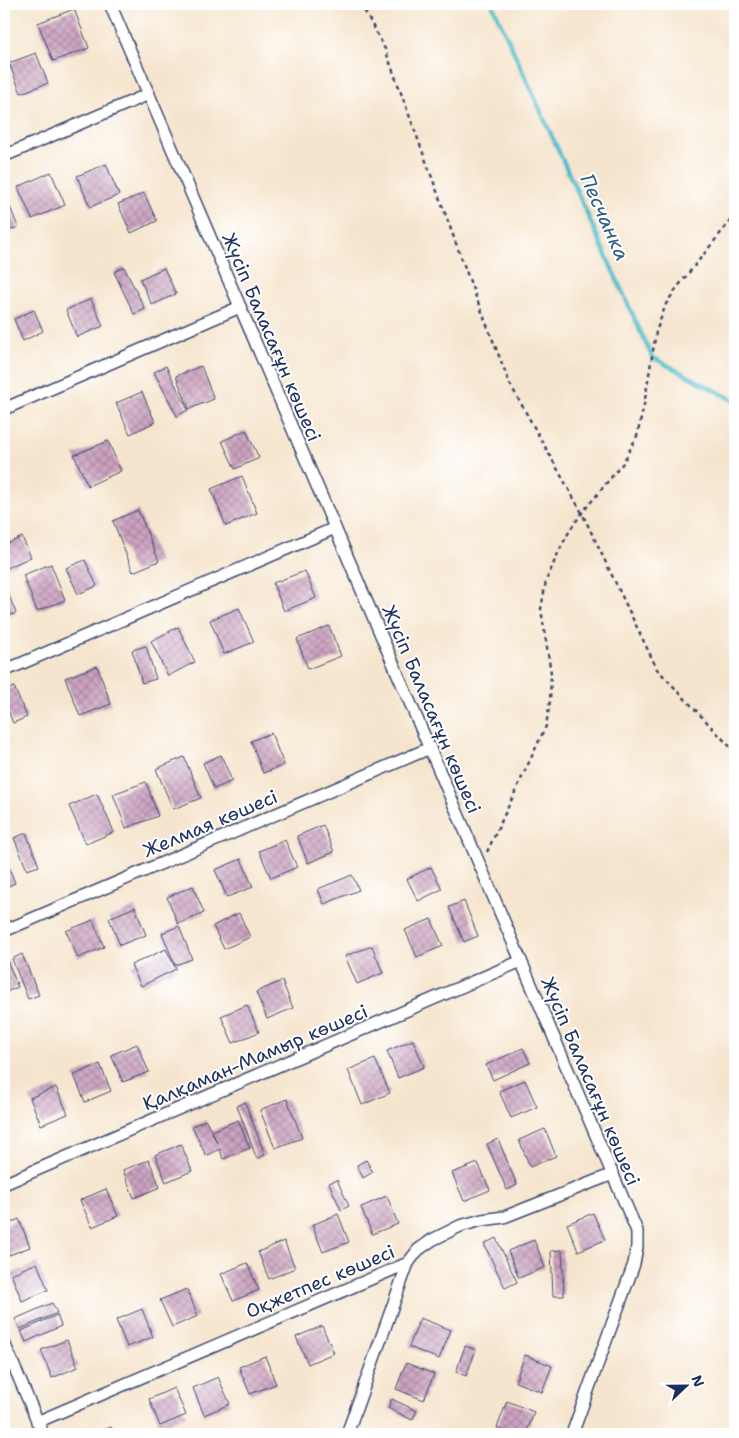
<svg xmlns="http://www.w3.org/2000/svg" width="739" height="1438" font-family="'Shantell Sans',sans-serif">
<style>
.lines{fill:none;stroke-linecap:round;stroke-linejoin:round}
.stream{stroke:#4db9c8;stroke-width:4.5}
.building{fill:url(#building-cross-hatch)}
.street-casing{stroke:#3c4a6f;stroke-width:14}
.path{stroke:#3c4a6f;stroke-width:2.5;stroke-dasharray:4 4;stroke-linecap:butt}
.street{stroke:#fff;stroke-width:11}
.labels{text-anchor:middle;stroke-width:4;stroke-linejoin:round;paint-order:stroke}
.street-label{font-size:19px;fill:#1b2f5e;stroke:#fff}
.water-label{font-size:20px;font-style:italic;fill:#2c5f83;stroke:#fff}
</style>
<defs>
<pattern id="building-cross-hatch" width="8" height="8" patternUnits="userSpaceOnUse" patternTransform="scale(1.25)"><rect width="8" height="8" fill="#cca2c0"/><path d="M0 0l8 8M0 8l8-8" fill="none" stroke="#a5849f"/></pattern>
</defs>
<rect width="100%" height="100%" fill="#fff"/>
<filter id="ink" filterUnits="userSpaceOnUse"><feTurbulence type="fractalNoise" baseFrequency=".02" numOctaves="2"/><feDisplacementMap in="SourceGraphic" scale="10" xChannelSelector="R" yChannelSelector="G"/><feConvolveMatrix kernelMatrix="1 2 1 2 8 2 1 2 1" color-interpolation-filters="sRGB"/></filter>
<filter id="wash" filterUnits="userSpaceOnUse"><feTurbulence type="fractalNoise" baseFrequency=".0096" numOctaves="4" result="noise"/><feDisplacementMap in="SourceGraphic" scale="20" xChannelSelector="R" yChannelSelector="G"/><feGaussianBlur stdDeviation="1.12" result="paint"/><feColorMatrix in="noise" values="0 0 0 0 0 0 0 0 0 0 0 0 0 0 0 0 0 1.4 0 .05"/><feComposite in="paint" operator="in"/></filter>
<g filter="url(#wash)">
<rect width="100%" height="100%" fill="#f6e5ce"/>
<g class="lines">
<polyline class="stream" points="492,4 652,357 735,401"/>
</g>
<g id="blocks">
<g class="building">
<polygon points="74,9 89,48 53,61 38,23"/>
<polygon points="36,53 48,83 21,93 9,63"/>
<polygon points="106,164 119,195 90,207 77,176"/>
<polygon points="51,172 65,205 32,219 18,187"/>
<polygon points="4,192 18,227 4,233"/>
<polygon points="144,193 157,221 131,233 118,204"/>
<polygon points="124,267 145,309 134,314 114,272"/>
<polygon points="164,268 176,294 152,305 140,279"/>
<polygon points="91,299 103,326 77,337 66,310"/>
<polygon points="34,310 43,331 23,341 14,319"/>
<polygon points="166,366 188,410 177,416 154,372"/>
<polygon points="201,366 214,399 189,409 176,376"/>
<polygon points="142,392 155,422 130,434 116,403"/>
<polygon points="246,430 259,458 235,469 222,441"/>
<polygon points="108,441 121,471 88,486 74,455"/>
<polygon points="242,476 257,513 226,526 211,489"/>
<polygon points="138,510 159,561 133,572 113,521"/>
<polygon points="22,537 31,557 5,569 4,565 4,545"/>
<polygon points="85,560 97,586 78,594 66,568"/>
<polygon points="51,564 65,600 37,611 23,575"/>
<polygon points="305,571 316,598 284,611 273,583"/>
<polygon points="6,588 16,613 4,618 4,589"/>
<polygon points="239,608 254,642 224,654 210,620"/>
<polygon points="329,626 341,656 308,669 297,639"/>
<polygon points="178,627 195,662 168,676 151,641"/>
<polygon points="146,646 156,679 142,683 132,650"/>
<polygon points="97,666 111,704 80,716 65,678"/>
<polygon points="14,687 27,717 13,723 4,700 4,691"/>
<polygon points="271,733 284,765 263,773 251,741"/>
<polygon points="221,755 232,781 214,789 203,763"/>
<polygon points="184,757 201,798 173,809 156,769"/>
<polygon points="146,782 158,816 126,828 113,794"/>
<polygon points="97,794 114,832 86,844 69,806"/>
<polygon points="323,825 334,852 308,863 297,836"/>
<polygon points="26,833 39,866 27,870 14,838"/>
<polygon points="285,840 297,867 271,878 259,851"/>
<polygon points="4,855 15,883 4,888"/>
<polygon points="241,859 253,887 227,897 215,870"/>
<polygon points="431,867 442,889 418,901 407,879"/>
<polygon points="352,875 359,890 324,904 318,889"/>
<polygon points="193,886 204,913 178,924 167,897"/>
<polygon points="464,901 478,936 464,942 449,907"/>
<polygon points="135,907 146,935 120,945 109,918"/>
<polygon points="239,913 250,937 224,949 213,926"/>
<polygon points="431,919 443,946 417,957 405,930"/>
<polygon points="93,920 104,947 78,958 66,931"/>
<polygon points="179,926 192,959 175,965 162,933"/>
<polygon points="372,946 383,973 357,984 345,956"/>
<polygon points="166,949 176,969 141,986 131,965"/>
<polygon points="22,954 39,995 28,999 12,959"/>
<polygon points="7,960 18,987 4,993 4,961"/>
<polygon points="282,981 293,1008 267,1019 256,992"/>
<polygon points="247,1005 259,1032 233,1043 221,1016"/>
<polygon points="413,1040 424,1067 398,1078 387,1051"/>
<polygon points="137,1044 149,1072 123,1082 111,1055"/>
<polygon points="523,1048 530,1063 493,1080 486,1065"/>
<polygon points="375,1059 390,1093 362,1105 348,1070"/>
<polygon points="100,1064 111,1091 85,1102 74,1075"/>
<polygon points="525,1080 537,1107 511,1118 499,1091"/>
<polygon points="56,1087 68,1114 41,1125 30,1098"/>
<polygon points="287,1099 302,1138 275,1148 260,1110"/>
<polygon points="245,1102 265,1155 257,1159 237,1106"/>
<polygon points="206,1120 217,1143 212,1131 238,1120 250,1148 223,1159 220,1149 206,1156 192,1126"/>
<polygon points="545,1129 556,1156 530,1167 519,1140"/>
<polygon points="498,1139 517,1185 507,1190 487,1144"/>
<polygon points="181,1144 192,1171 166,1182 155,1155"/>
<polygon points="149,1160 160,1187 134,1198 123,1170"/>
<polygon points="366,1160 373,1172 363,1178 357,1165"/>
<polygon points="478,1163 490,1190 464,1201 452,1173"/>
<polygon points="337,1180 349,1206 341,1210 329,1183"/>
<polygon points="106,1189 118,1216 92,1227 80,1200"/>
<polygon points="387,1196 398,1224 372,1234 361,1207"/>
<polygon points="593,1213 605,1240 578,1251 567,1224"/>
<polygon points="338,1214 349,1242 323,1252 312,1225"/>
<polygon points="19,1219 30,1247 4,1257 4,1226"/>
<polygon points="496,1238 517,1282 505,1288 484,1244"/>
<polygon points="534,1240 545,1267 519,1278 508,1251"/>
<polygon points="284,1241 295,1268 269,1279 258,1252"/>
<polygon points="562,1250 564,1296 553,1296 551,1251"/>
<polygon points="37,1263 48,1290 22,1301 11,1274"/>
<polygon points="247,1263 259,1290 233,1301 221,1274"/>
<polygon points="187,1289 198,1316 172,1327 160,1300"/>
<polygon points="52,1303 57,1313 20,1329 15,1319"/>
<polygon points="142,1309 153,1337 127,1347 116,1320"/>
<polygon points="57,1315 61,1326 26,1342 21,1331"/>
<polygon points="420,1318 451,1330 439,1359 409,1347"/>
<polygon points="322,1326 334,1353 308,1364 296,1337"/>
<polygon points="67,1340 78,1367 52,1378 41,1350"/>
<polygon points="465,1346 476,1350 466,1376 456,1372"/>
<polygon points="525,1355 552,1366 542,1392 515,1382"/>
<polygon points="265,1356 276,1384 250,1394 239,1367"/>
<polygon points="406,1363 434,1374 424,1400 396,1389"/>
<polygon points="218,1377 230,1404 204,1415 193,1388"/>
<polygon points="174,1388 186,1415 160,1426 149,1399"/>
<polygon points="392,1399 417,1411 412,1420 388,1408"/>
<polygon points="507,1401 534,1412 526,1434 513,1434 497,1428"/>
<polygon points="111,1427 115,1434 93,1434"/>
</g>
</g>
</g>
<g filter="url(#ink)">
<use href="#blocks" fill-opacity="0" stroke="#3c4a6f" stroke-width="1"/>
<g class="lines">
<defs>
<g id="street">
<polyline points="110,4 637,1231 637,1247 634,1264 572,1434"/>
<polyline points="4,156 149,94"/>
<polyline points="4,409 240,307"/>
<polyline points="4,671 335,528"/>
<polyline points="4,931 430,748"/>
<polyline points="4,1184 521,961"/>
<polyline points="4,1343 43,1434"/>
<polyline points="37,1422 408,1263 418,1250 432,1240 460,1226 482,1220 504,1217 613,1174"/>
<polyline points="347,1434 408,1263"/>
</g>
</defs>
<use href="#street" class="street-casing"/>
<g class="path">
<polyline points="361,4 385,49 469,279 510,384 582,513 657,669 735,752"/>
<polyline points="487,852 546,726 550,701 551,673 541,609 546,581 558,553 570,530 582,513 623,463 637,436 644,405 656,332 666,304 676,289 735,215"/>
</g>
<use href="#street" class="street"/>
</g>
</g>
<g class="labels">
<g class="street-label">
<text transform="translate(272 337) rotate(67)" y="7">Жүсіп Баласағұн көшесі</text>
<text transform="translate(432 709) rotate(67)" y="7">Жүсіп Баласағұн көшесі</text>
<text transform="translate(210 823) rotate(-23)" y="7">Желмая көшесі</text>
<text transform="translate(255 1057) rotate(-23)" y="7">Қалқаман-Мамыр көшесі</text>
<text transform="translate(591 1081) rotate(67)" y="7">Жүсіп Баласағұн көшесі</text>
<text transform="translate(320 1281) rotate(-23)" y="7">Оқжетпес көшесі</text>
</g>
<g class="water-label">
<text transform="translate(605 217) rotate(66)" y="7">Песчанка</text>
</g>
</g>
<rect width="739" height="1438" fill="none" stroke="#fff" stroke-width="20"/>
<g transform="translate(686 1386) rotate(68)" stroke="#ffffff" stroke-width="4" paint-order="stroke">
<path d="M0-4L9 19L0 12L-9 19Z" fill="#1b2f5e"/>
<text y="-8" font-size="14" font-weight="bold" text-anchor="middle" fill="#1b2f5e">N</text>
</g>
</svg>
